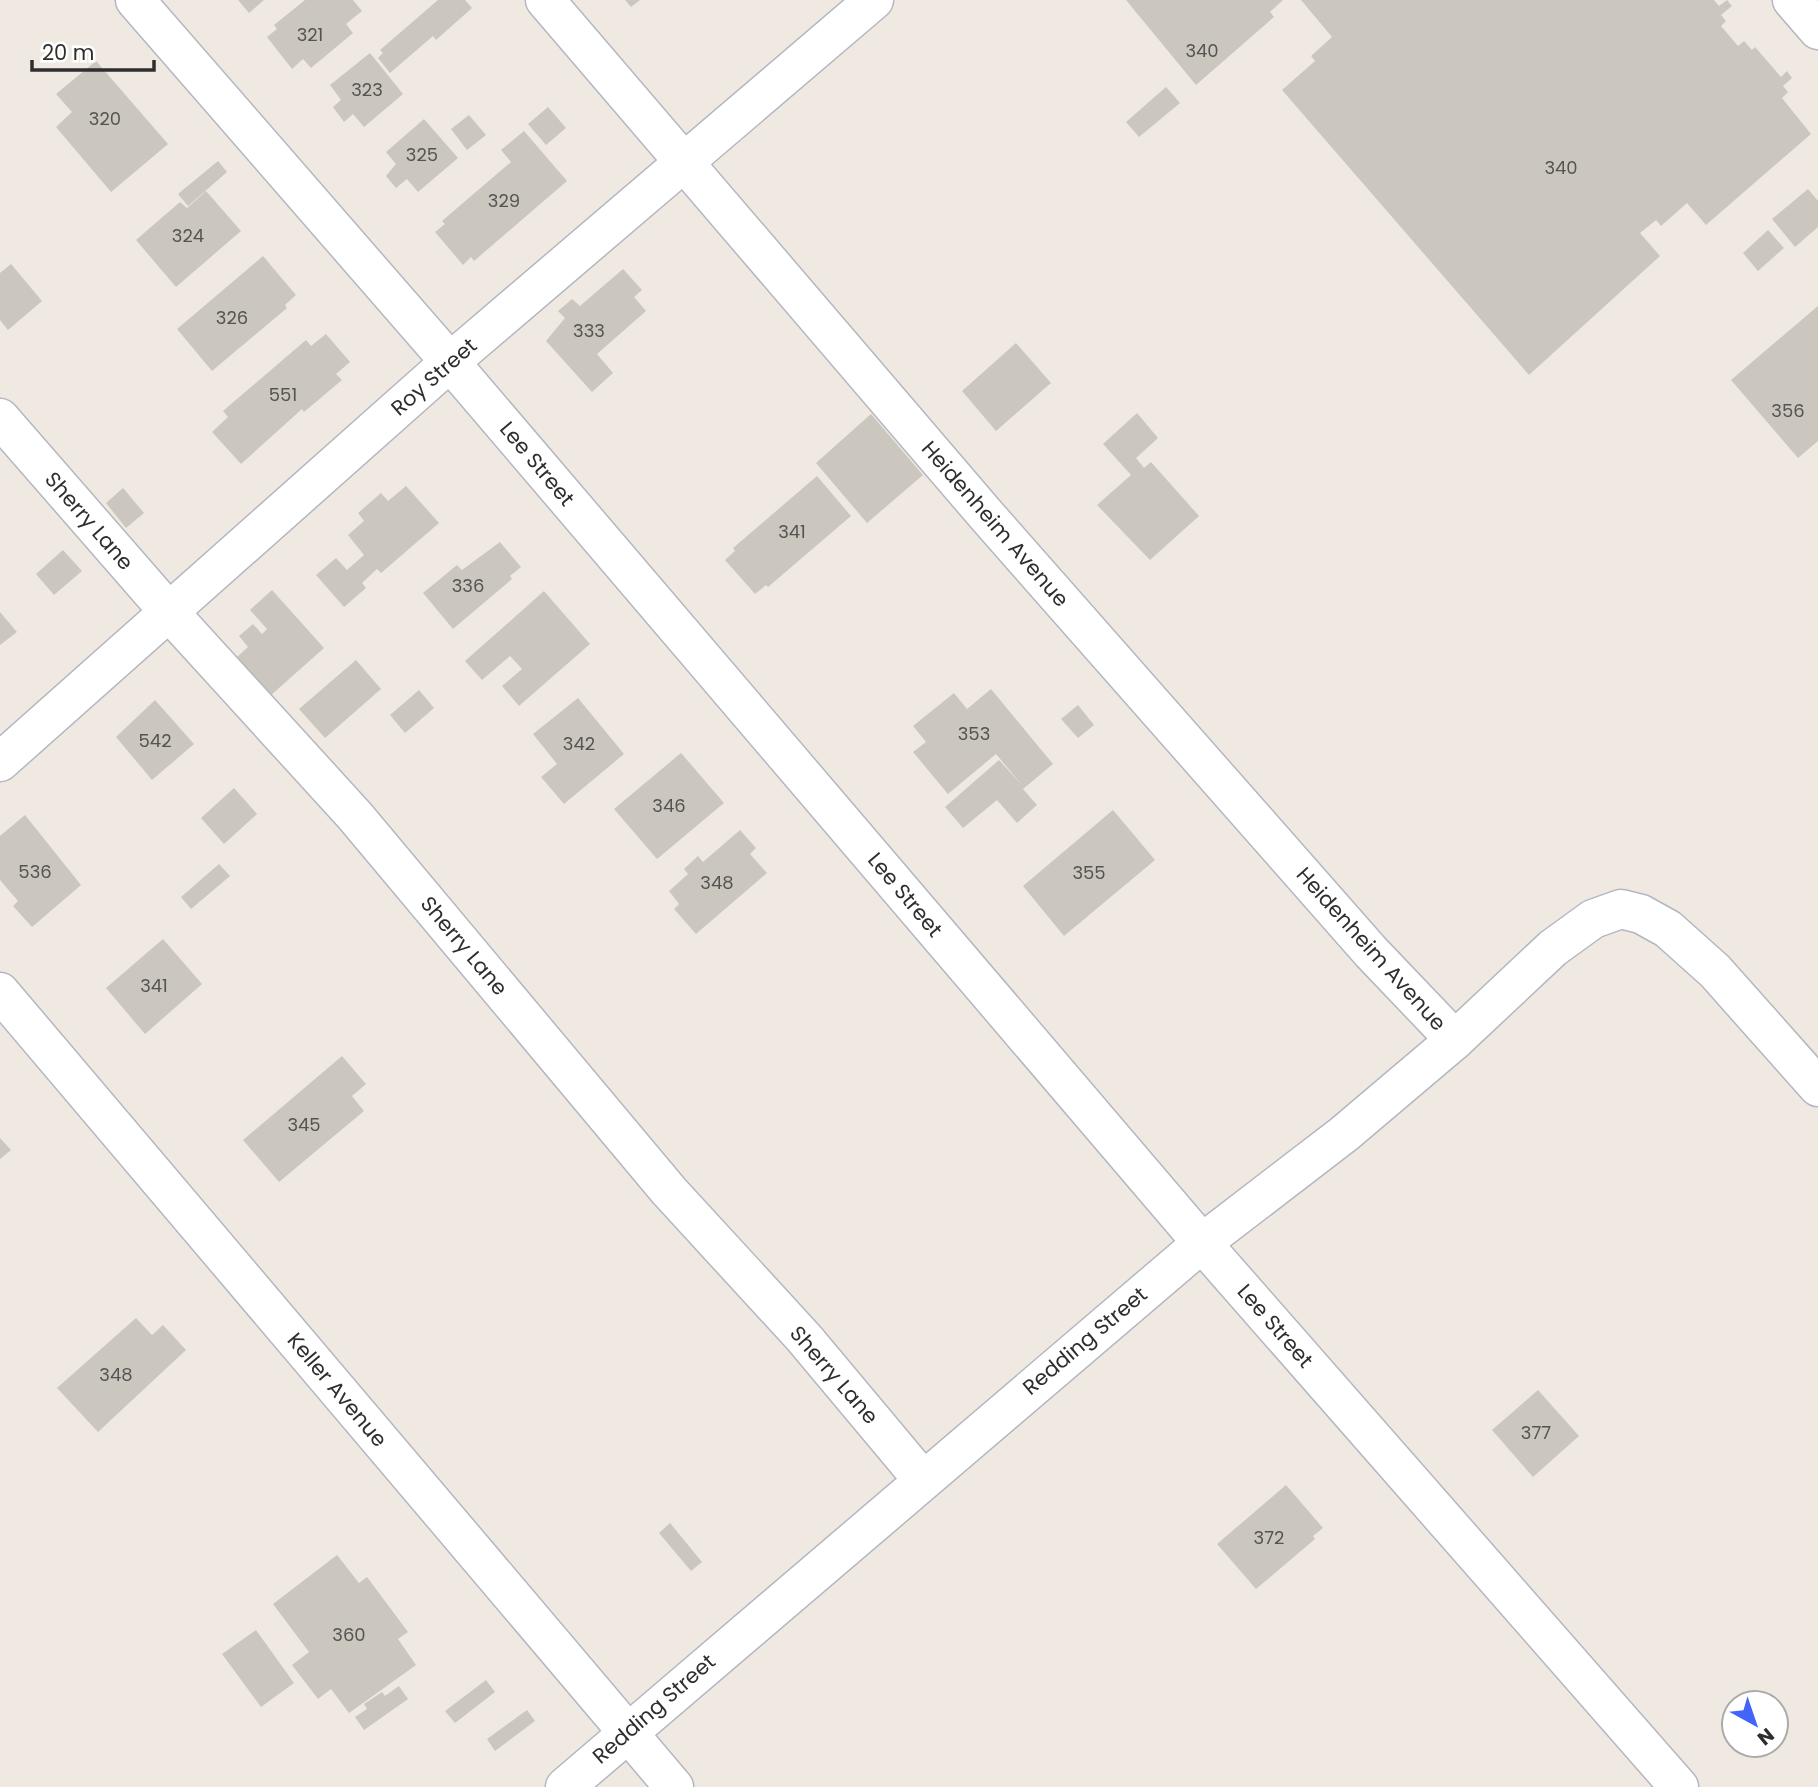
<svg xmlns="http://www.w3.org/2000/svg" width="1818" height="1787" font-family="Poppins,sans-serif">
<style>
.building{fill:#cbc7bf}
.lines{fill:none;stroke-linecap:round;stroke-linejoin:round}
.street-casing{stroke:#b4b7c1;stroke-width:41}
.secondary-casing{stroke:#b4b7c1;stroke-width:41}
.street{stroke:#fff;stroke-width:38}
.secondary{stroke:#fff;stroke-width:38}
.labels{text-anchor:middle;stroke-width:5;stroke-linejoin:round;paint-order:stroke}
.number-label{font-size:18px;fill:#555452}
.street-label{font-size:21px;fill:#2e2e2e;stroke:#fff}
</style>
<rect width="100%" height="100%" fill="#efe9e1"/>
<g class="building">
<polygon points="238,0 264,0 249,13"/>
<polygon points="305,0 353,0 362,11 346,24 353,33 311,68 303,59 292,69 267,37 277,29 274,25"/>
<polygon points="438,0 465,0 472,8 436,40 433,36 390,73 378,58 383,53 380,50"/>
<polygon points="625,0 640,0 631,7"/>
<polygon points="1126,0 1283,0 1270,12 1274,17 1196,85"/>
<polygon points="1301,0 1714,0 1719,6 1727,0 1732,6 1721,15 1726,21 1721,26 1738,46 1744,41 1752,50 1755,47 1781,77 1787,71 1792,78 1783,86 1788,92 1782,98 1811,134 1706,225 1687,203 1661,226 1656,220 1640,233 1660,256 1529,375 1282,90 1315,61 1311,56 1332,37"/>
<polygon points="370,53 403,94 364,127 353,114 344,122 333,107 341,100 330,85"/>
<polygon points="96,61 168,144 111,192 56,127 72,112 56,94"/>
<polygon points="1166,87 1180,103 1139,137 1126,122"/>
<polygon points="548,107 566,128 546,145 528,124"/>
<polygon points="469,115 486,135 467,150 451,129"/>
<polygon points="424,119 458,158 418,192 407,179 396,188 386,176 396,164 386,152"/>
<polygon points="524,131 567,181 474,261 471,257 463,265 435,232 445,224 442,221 511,162 501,150"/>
<polygon points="218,161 227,172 188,206 178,194"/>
<polygon points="1808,189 1818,201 1818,227 1795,247 1772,219"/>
<polygon points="206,191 241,231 176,287 136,240 180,202 187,208"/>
<polygon points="1768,230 1784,248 1758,271 1743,253"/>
<polygon points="263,256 296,295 285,305 287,308 212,371 177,329"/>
<polygon points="11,264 42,301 8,330 0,320 0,273"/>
<polygon points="623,269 642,290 634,297 646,311 597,354 613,373 592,392 546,341 565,318 558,311 572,299 580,306"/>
<polygon points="1818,306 1818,441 1798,458 1731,380"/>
<polygon points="326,334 350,362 336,374 342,380 304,412 302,409 241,464 212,432 228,417 223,411 306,340 311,346"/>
<polygon points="1016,343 1051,383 996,431 962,391"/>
<polygon points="1137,413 1158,438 1136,458 1144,468 1151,462 1199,516 1150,560 1097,505 1131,475 1103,444"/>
<polygon points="871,414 923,475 867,523 816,463"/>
<polygon points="817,476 851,516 768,587 766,585 755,594 725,560 735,551 733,548"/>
<polygon points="406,486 439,523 381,573 377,569 362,583 366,588 344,607 316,575 336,558 347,570 364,555 348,535 364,521 358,513 381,493 388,501"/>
<polygon points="123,488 144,513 126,528 106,503"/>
<polygon points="500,542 521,567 510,576 512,579 453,629 423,593 457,565 462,570"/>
<polygon points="63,550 82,571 54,595 36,574"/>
<polygon points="272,590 324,648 270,696 236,658 248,647 239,636 253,624 262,634 267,629 250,610"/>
<polygon points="544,591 590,644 519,706 502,686 522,669 510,656 482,680 465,661"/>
<polygon points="0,612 17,632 0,645"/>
<polygon points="356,660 381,689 325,738 299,709"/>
<polygon points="991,689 1053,764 1023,789 1037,805 1017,823 997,800 963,828 945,807 999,760 1022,785 996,754 948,794 913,752 926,742 913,726 954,693 967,709"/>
<polygon points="419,690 434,708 405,733 390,715"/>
<polygon points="578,698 624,754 564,804 541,777 557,764 533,734"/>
<polygon points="155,700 194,744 152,780 116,737"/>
<polygon points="1078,705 1094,725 1078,738 1061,719"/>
<polygon points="681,753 724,803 657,859 614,809"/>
<polygon points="234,788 257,814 224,844 201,818"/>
<polygon points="1113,810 1155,860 1064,936 1023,886"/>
<polygon points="25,815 81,885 32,927 13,906 18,901 0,880 0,836"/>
<polygon points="740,830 756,848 750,854 767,873 696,934 674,909 679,904 669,891 688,874 684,869 698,856 703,862"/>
<polygon points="219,864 230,876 191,909 181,897"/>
<polygon points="163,939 202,984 145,1034 106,988"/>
<polygon points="342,1056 366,1084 352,1096 364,1111 279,1182 243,1140"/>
<polygon points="0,1138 11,1150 0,1159"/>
<polygon points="136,1318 152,1335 163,1325 186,1350 98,1432 57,1388"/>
<polygon points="1538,1390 1579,1436 1533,1477 1492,1430"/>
<polygon points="1286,1485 1323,1528 1313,1536 1315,1539 1256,1589 1217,1544"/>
<polygon points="670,1523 702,1562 691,1571 659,1533"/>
<polygon points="337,1555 359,1583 367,1577 408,1632 398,1639 416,1665 349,1713 331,1689 318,1699 292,1665 309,1652 273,1604"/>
<polygon points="256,1630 294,1683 261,1707 222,1654"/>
<polygon points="486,1680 495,1692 455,1723 445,1711"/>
<polygon points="399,1686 408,1699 364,1730 355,1717 367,1709 364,1704 382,1692 385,1696"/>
<polygon points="527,1710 535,1721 495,1751 487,1739"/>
</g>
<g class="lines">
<defs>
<g id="street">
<polyline points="545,0 987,516 1371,952 1455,1040"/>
<polyline points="1792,0 1818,30"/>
<polyline points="0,418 169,612 355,816 669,1191 804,1338 922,1479"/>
<polyline points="0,762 450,362 874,0"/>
<polyline points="0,992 674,1787"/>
<polyline points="565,1787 1202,1243 1344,1134 1455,1040 1553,948 1593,919 1621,909 1641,914 1668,929 1715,971 1818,1087"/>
</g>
<polyline id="secondary" points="135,0 450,362 1202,1243 1679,1787"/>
</defs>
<use href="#street" class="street-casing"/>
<use href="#secondary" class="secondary-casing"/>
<use href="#street" class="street"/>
<use href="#secondary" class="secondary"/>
</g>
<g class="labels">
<g class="number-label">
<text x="310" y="41">321</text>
<text x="1202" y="57">340</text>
<text x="367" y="96">323</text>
<text x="105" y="125">320</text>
<text x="422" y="161">325</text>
<text x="1561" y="174">340</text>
<text x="504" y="207">329</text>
<text x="188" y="242">324</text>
<text x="232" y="324">326</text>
<text x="589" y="337">333</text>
<text x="283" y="401">551</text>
<text x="1788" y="417">356</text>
<text x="792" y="538">341</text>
<text x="468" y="592">336</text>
<text x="974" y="740">353</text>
<text x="155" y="747">542</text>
<text x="579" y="750">342</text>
<text x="669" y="812">346</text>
<text x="35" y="878">536</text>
<text x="1089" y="879">355</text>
<text x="717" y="889">348</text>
<text x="154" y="992">341</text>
<text x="304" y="1131">345</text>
<text x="116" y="1381">348</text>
<text x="1536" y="1439">377</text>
<text x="1269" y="1544">372</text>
<text x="349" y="1641">360</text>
</g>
<g class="street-label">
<text transform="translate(434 377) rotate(-41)" y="7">Roy Street</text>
<text transform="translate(537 464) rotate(50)" y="7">Lee Street</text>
<text transform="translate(89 521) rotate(49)" y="7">Sherry Lane</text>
<text transform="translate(995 524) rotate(49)" y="7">Heidenheim Avenue</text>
<text transform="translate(905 895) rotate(50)" y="7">Lee Street</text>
<text transform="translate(464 946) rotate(50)" y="7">Sherry Lane</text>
<text transform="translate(1371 949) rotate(48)" y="7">Heidenheim Avenue</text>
<text transform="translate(1275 1326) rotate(49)" y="7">Lee Street</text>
<text transform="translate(1085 1341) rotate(-40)" y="7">Redding Street</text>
<text transform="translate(834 1375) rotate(49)" y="7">Sherry Lane</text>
<text transform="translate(337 1390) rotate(50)" y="7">Keller Avenue</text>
<text transform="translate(654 1709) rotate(-41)" y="7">Redding Street</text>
</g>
</g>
<g transform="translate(1755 1724) rotate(140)"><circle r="33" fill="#ffffff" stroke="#ababab" stroke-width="2"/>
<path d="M0-5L12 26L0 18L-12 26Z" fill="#4264fb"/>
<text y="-10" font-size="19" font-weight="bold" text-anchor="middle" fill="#2e2e2e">N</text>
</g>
<path d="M32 60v10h122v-10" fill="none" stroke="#2e2e2e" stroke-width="3.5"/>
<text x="42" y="60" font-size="21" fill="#2e2e2e" stroke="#ffffff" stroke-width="5" paint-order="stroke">20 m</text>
</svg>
